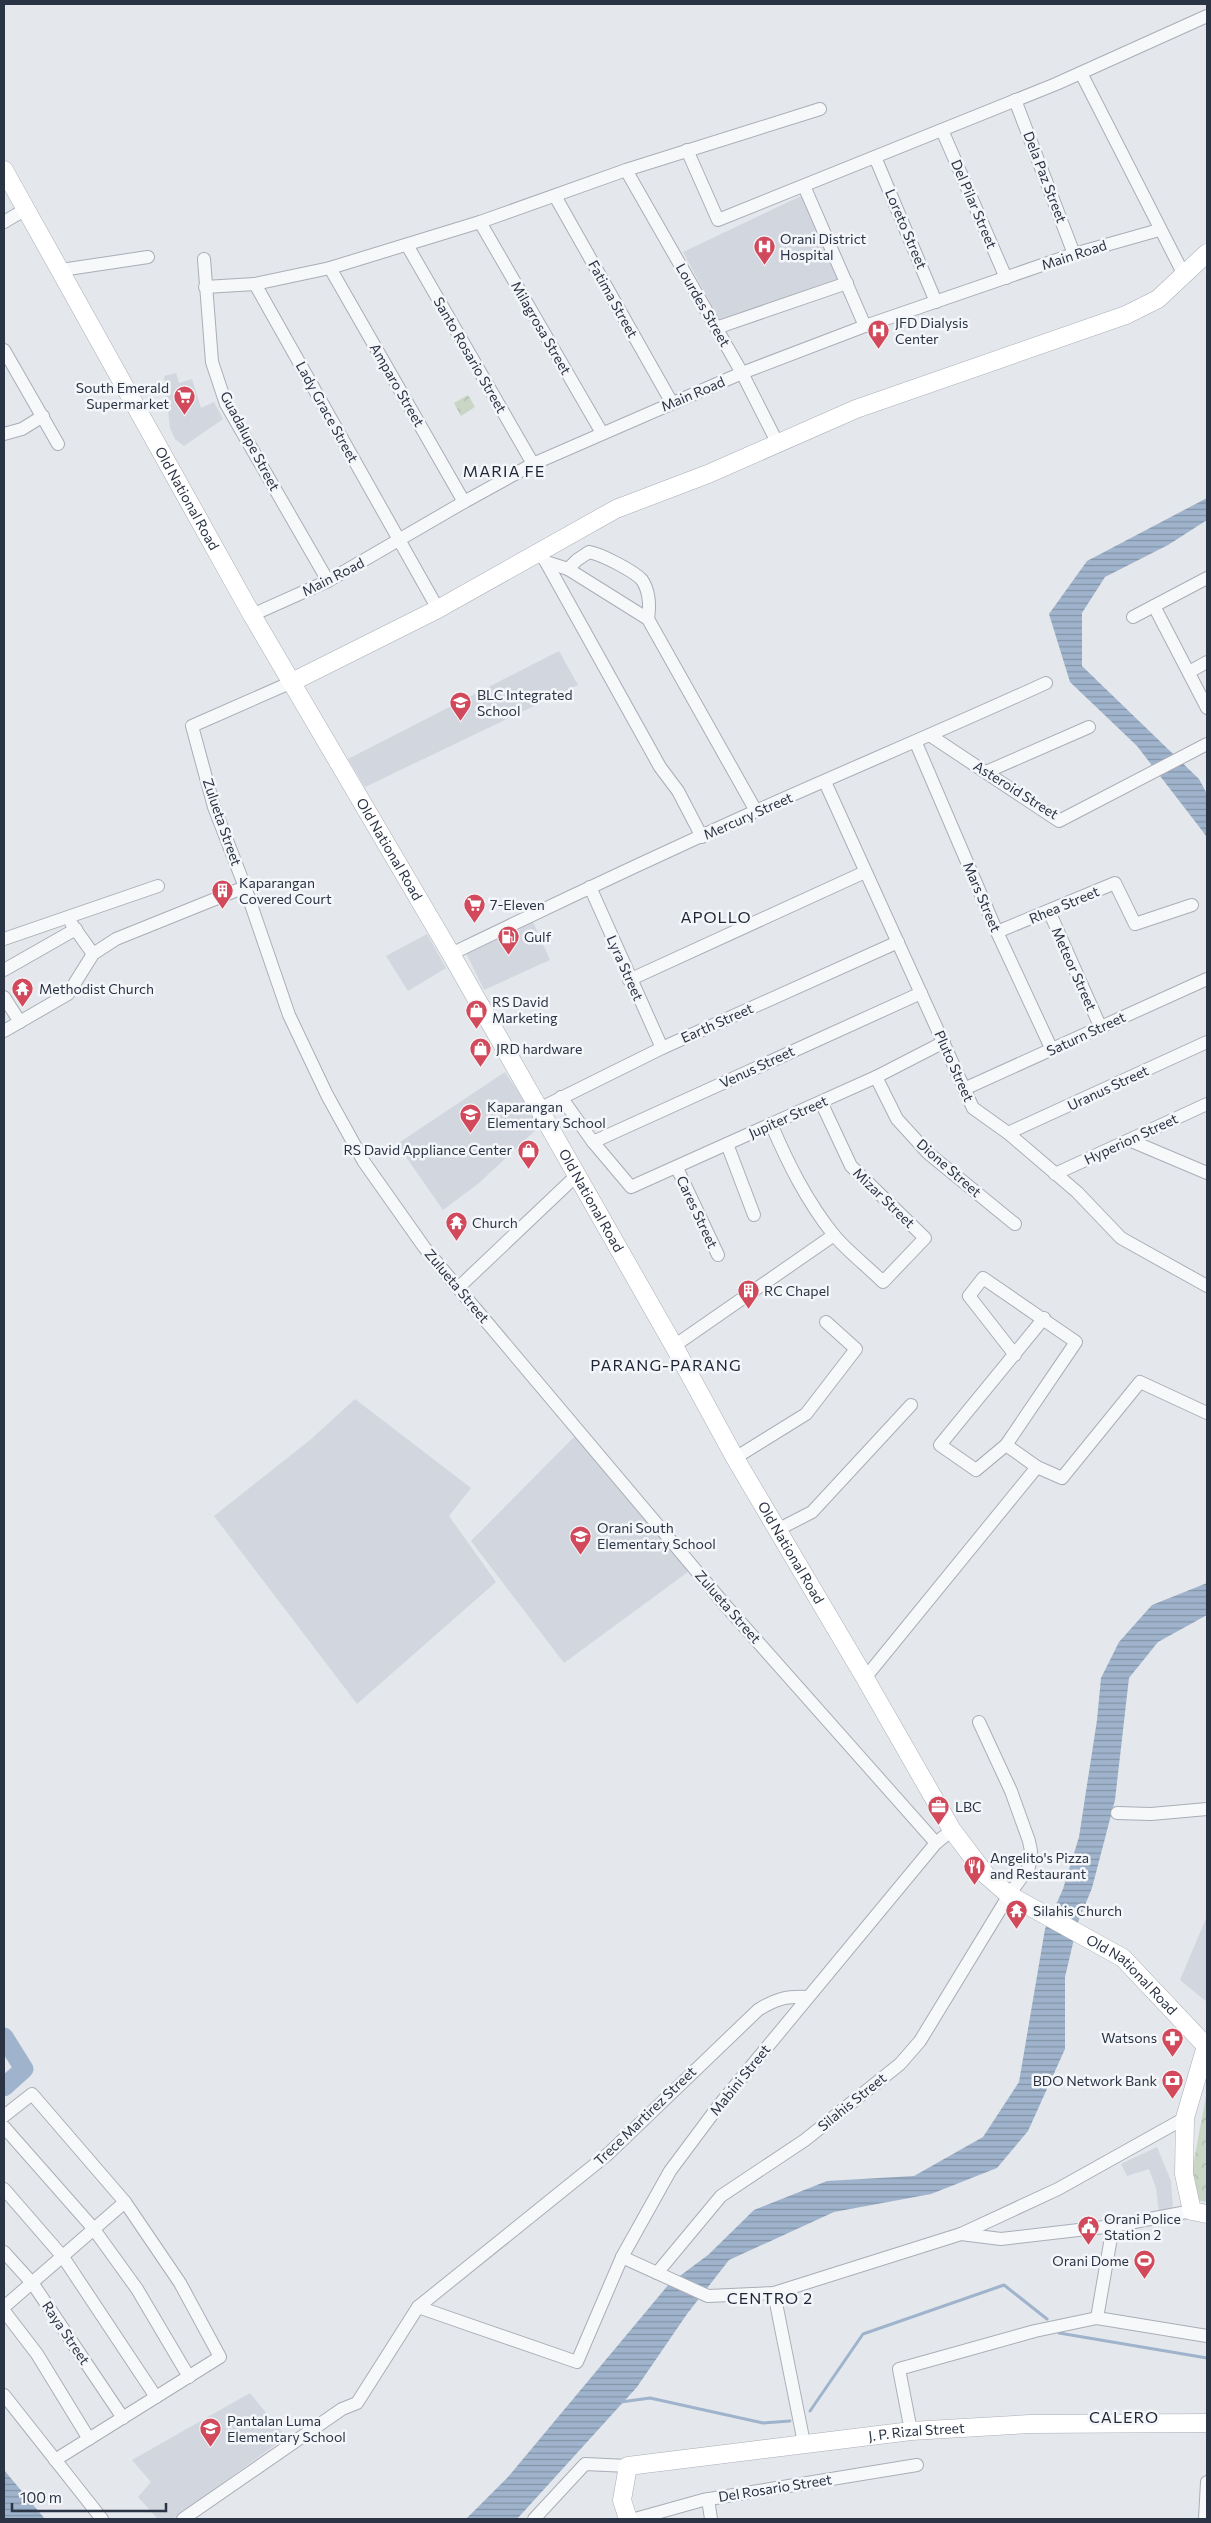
<svg xmlns="http://www.w3.org/2000/svg" width="1211" height="2523" font-family="Commissioner,sans-serif">
<style>
.built{fill:#d2d6de}
.park{fill:url(#park-crowns)}
.water{fill:url(#water-rules)}
.lines{fill:none;stroke-linecap:round;stroke-linejoin:round}
.stream{stroke:#9fb4cc;stroke-width:3}
.river{stroke:#9fb4cc;stroke-width:19}
.street-casing{stroke:#a9aeb7;stroke-width:14}
.secondary-casing{stroke:#a9aeb7;stroke-width:19}
.street{stroke:#f7f8fa;stroke-width:12}
.secondary{stroke:#fff;stroke-width:18}
.labels{text-anchor:middle;stroke-width:5;stroke-linejoin:round;paint-order:stroke}
.street-label{font-size:14px;fill:#2b3445;stroke:#f4f6f9}
.poi-label{font-size:14px;fill:#2b3445;stroke:#f4f6f9;text-anchor:start}
.quarter-label{font-size:16px;letter-spacing:1px;fill:#1d2536;stroke:#f4f6f9}
</style>
<defs>
<pattern id="park-crowns" width="20" height="18" patternUnits="userSpaceOnUse" patternTransform="scale(1.25)"><rect width="20" height="18" fill="#c9d6c5"/><path d="M2 6a3 3 0 1 1 6 0M12 15a3 3 0 1 1 6 0" fill="none" stroke="#adb8ab"/></pattern>
<pattern id="water-rules" width="6" height="5" patternUnits="userSpaceOnUse" patternTransform="scale(1.25)"><rect width="6" height="5" fill="#9fb4cc"/><path d="M0 2.5h6" fill="none" stroke="#8293a7"/></pattern>
</defs>
<rect width="100%" height="100%" fill="#e4e7ec"/>
<g class="built">
<polygon points="805,194 843,281 721,323 683,252"/>
<polygon points="176,373 179,383 192,379 201,408 214,402 223,419 184,446 175,439 170,428 164,376"/>
<polygon points="559,651 578,685 365,787 348,759"/>
<polygon points="533,922 550,960 484,990 466,953"/>
<polygon points="427,934 446,968 408,991 386,956"/>
<polygon points="505,1072 541,1125 479,1183 443,1210 397,1144"/>
<polygon points="355,1399 471,1488 449,1516 496,1582 357,1704 214,1516 310,1440"/>
<polygon points="578,1433 692,1569 564,1663 471,1541"/>
<polygon points="1207,1916 1207,2002 1180,1980"/>
<polygon points="1157,2147 1171,2181 1173,2207 1159,2214 1156,2188 1149,2169 1127,2176 1121,2164"/>
<polygon points="250,2393 286,2437 173,2519 158,2519 138,2497 151,2482 132,2460"/>
</g>
<g class="park">
<polygon points="468,395 475,407 461,416 454,403"/>
<polygon points="1207,2091 1207,2202 1192,2199 1192,2171"/>
</g>
<g class="water">
<polygon points="1207,498 1207,520 1168,545 1105,577 1082,613 1082,666 1199,779 1207,794 1207,837 1137,746 1070,682 1049,614 1087,561"/>
<polygon points="1207,1583 1207,1615 1158,1642 1129,1678 1115,1800 1092,1888 1078,1922 1065,1977 1065,2049 1028,2131 997,2168 931,2194 834,2212 729,2260 687,2314 637,2387 517,2519 466,2519 508,2477 669,2284 708,2255 754,2210 827,2181 914,2176 983,2137 1019,2082 1045,1929 1063,1889 1079,1837 1097,1720 1101,1678 1119,1642 1152,1605"/>
<polygon points="4,2470 45,2519 4,2519"/>
</g>
<g class="lines">
<g class="stream">
<polyline points="1059,2333 1207,2358"/>
<polyline points="621,2402 650,2398 763,2423 790,2421"/>
<polyline points="810,2411 863,2334 1004,2285 1047,2319"/>
</g>
<polyline class="river" points="4,2037 24,2069 4,2087"/>
<defs>
<g id="street">
<polyline points="1081,73 1184,275"/>
<polyline points="1015,100 1074,254"/>
<polyline points="942,130 1006,278"/>
<polyline points="687,150 718,220 1056,84 1207,16"/>
<polyline points="875,157 936,302"/>
<polyline points="626,170 742,373 777,442"/>
<polyline points="804,186 865,326"/>
<polyline points="555,196 672,403"/>
<polyline points="4,222 26,209"/>
<polyline points="480,222 602,433"/>
<polyline points="407,245 533,464"/>
<polyline points="204,259 212,362 226,404 328,581"/>
<polyline points="330,268 464,502"/>
<polyline points="61,270 148,257"/>
<polyline points="255,284 438,609"/>
<polyline points="205,287 255,284 330,268 480,222 626,170 820,109"/>
<polyline points="716,328 847,283"/>
<polyline points="4,350 58,444"/>
<polyline points="4,434 22,429 43,416"/>
<polyline points="538,551 546,562 568,569 648,619 756,811"/>
<polyline points="546,562 660,767 678,791 702,837"/>
<path d="M568 569 577 560 589 552C601 554 634 571 642 580 650 592 650 606 648 619"/>
<polyline points="1154,606 1207,708"/>
<polyline points="252,615 328,581 464,502 533,464 742,373 865,326 1074,254 1159,230"/>
<polyline points="1133,617 1207,578"/>
<polyline points="1189,672 1207,662"/>
<polyline points="292,682 192,726 214,807 245,887 289,1015 327,1095 364,1162 424,1247 458,1288 726,1606 936,1843"/>
<polyline points="931,736 1059,821 1207,744"/>
<polyline points="916,743 997,932 1052,1050"/>
<polyline points="986,772 1089,727"/>
<polyline points="825,782 973,1108 1008,1133 1077,1192 1121,1238 1207,1286"/>
<polyline points="590,887 662,1048"/>
<polyline points="1049,911 1100,1026"/>
<polyline points="71,923 93,954"/>
<polyline points="997,932 1115,883 1135,924 1192,905"/>
<polyline points="4,939 158,886"/>
<path d="M451 954C552 905 654 857 756 811 852 768 950 727 1046 683"/>
<polyline points="4,970 76,929"/>
<polyline points="629,980 865,872"/>
<polyline points="4,997 20,1022"/>
<polyline points="4,1031 68,994 93,954 116,939 245,887"/>
<polyline points="876,1077 897,1119 928,1153 1015,1224"/>
<polyline points="964,1089 1207,979"/>
<polyline points="561,1097 593,1142 631,1187 876,1077 944,1042"/>
<polyline points="539,1109 662,1048 898,942"/>
<path d="M771 1124C788 1163 806 1200 833 1234 847 1251 867 1266 883 1282L925 1238 851 1166 821 1102"/>
<polyline points="1008,1133 1207,1042"/>
<polyline points="1129,1140 1207,1173"/>
<polyline points="593,1142 921,993"/>
<polyline points="727,1144 754,1215"/>
<polyline points="677,1168 718,1255"/>
<polyline points="1055,1174 1207,1104"/>
<polyline points="458,1288 577,1175"/>
<polyline points="674,1346 834,1235"/>
<polyline points="1015,1355 969,1296 983,1278 1076,1342 1006,1445 976,1470 940,1445 1044,1318"/>
<polyline points="1006,1445 1037,1467"/>
<polyline points="735,1458 806,1414 856,1349 826,1322"/>
<polyline points="777,1530 812,1512 911,1405"/>
<polyline points="865,1678 1037,1467 1062,1478 1140,1382 1207,1413"/>
<polyline points="1117,1813 1151,1814 1207,1809"/>
<polyline points="4,2116 32,2094 125,2202 180,2283 220,2357 55,2460"/>
<polyline points="4,2127 93,2228 137,2289 189,2377"/>
<polyline points="4,2189 63,2257 156,2397"/>
<polyline points="961,2234 1001,2239 1113,2226 1192,2211"/>
<polyline points="4,2252 33,2284 123,2418"/>
<polyline points="622,2257 708,2296 774,2293 961,2234 1058,2189 1185,2118"/>
<polyline points="657,2273 721,2196 805,2140 900,2064 920,2041 1009,1895 1029,1867 1031,1851 1029,1841 1011,1791 979,1722"/>
<polyline points="774,2293 804,2443"/>
<polyline points="4,2307 125,2202"/>
<polyline points="418,2307 577,2362 622,2257 670,2171 720,2104 936,1843 952,1830"/>
<polyline points="4,2311 37,2354 89,2439"/>
<polyline points="1097,2318 1113,2226"/>
<polyline points="4,2395 102,2519"/>
<polyline points="911,2431 899,2369 1035,2331 1097,2318 1207,2336"/>
<polyline points="708,2499 711,2519"/>
<path d="M183 2519 342 2409 357 2403 418 2307 608 2154 758 2010C775 1999 787 1996 807 1997"/>
<polyline points="534,2519 585,2464 628,2466"/>
<polyline points="635,2519 703,2500 917,2465"/>
<polyline points="1205,2519 1207,2482"/>
</g>
<g id="secondary">
<path id="s1" d="M4 170 252 615 451 954 674 1346 735 1458 865 1678 952 1830 986 1875 1009 1895 1123 1958 1207 2047"/>
<polyline points="292,682 438,609 616,509 708,474 856,409 1126,315 1158,299 1207,253"/>
<polyline points="1206,2046 1185,2118 1184,2174 1192,2211 1207,2214"/>
<path id="s2" d="M628 2519 622 2500 628 2466 911 2431 1030 2424 1207 2423"/>
</g>
</defs>
<use href="#street" class="street-casing"/>
<use href="#secondary" class="secondary-casing"/>
<use href="#street" class="street"/>
<use href="#secondary" class="secondary"/>
</g>
<defs>
<symbol id="hospital-pin" viewBox="-11 -11 22 30"><path d="M0 17L-7.5 6A9.5 9.5 0 1 1 7.5 6Z" fill="#d1495b" stroke="#f4f6f9"/><path d="M-5-5h3v3.5h4V-5h3V5h-3V1.5h-4V5h-3Z" fill="#fff"/></symbol>
<symbol id="supermarket-pin" viewBox="-11 -11 22 30"><path d="M0 17L-7.5 6A9.5 9.5 0 1 1 7.5 6Z" fill="#d1495b" stroke="#f4f6f9"/><path d="M-6-5.5h2.5l.6 2H6L4.5 2H-2.5L-4.4-4H-6ZM-1.5 3.2a1.3 1.3 0 1 0 .1 0ZM3 3.2a1.3 1.3 0 1 0 .1 0Z" fill="#fff"/></symbol>
<symbol id="school-pin" viewBox="-11 -11 22 30"><path d="M0 17L-7.5 6A9.5 9.5 0 1 1 7.5 6Z" fill="#d1495b" stroke="#f4f6f9"/><path d="M0-5L7-2L0 1L-7-2ZM-4 1L0 2.5L4 1V4Q0 6-4 4Z" fill="#fff"/></symbol>
<symbol id="building-pin" viewBox="-11 -11 22 30"><path d="M0 17L-7.5 6A9.5 9.5 0 1 1 7.5 6Z" fill="#d1495b" stroke="#f4f6f9"/><path d="M-4-6H4V6H1V3H-1V6H-4ZM-2.5-4.3h1.7v1.8h-1.7ZM.8-4.3h1.7v1.8H.8ZM-2.5-1h1.7V.8h-1.7ZM.8-1h1.7V.8H.8Z" fill="#fff"/></symbol>
<symbol id="fuel-pin" viewBox="-11 -11 22 30"><path d="M0 17L-7.5 6A9.5 9.5 0 1 1 7.5 6Z" fill="#d1495b" stroke="#f4f6f9"/><path d="M-5.5-6h7V0h2V4h1.3V-2.5L3-4.5l.8-.8L6-3V5H2.5V1h-1V6h-7ZM-4.2-4.7v3.2H.2V-4.7Z" fill="#fff"/></symbol>
<symbol id="temple-pin" viewBox="-11 -11 22 30"><path d="M0 17L-7.5 6A9.5 9.5 0 1 1 7.5 6Z" fill="#d1495b" stroke="#f4f6f9"/><path d="M0-6L5-2H3V0L6.5 2.5H4V6H1.5V3h-3V6H-4V2.5H-6.5L-3 0V-2H-5Z" fill="#fff"/></symbol>
<symbol id="shop-pin" viewBox="-11 -11 22 30"><path d="M0 17L-7.5 6A9.5 9.5 0 1 1 7.5 6Z" fill="#d1495b" stroke="#f4f6f9"/><path d="M-5-2.5h2.3a2.7 3.5 0 0 1 5.4 0H5L5.5 6h-11ZM-1.5-2.5h3a1.5 2.3 0 0 0-3 0Z" fill="#fff"/></symbol>
<symbol id="office-pin" viewBox="-11 -11 22 30"><path d="M0 17L-7.5 6A9.5 9.5 0 1 1 7.5 6Z" fill="#d1495b" stroke="#f4f6f9"/><path d="M-6-3h4V-5.5h4V-3h4V5H-6ZM-1-4.5V-3h2v-1.5ZM-6 0V1H6V0Z" fill="#fff"/></symbol>
<symbol id="restaurant-pin" viewBox="-11 -11 22 30"><path d="M0 17L-7.5 6A9.5 9.5 0 1 1 7.5 6Z" fill="#d1495b" stroke="#f4f6f9"/><path d="M-5-6h1v4h1v-4h1v4h1v-4h1v5L-1.5 .5V6h-2V.5L-5-1ZM5-6V6H3V1.5H1.5Q1.5-4 5-6Z" fill="#fff"/></symbol>
<symbol id="pharmacy-pin" viewBox="-11 -11 22 30"><path d="M0 17L-7.5 6A9.5 9.5 0 1 1 7.5 6Z" fill="#d1495b" stroke="#f4f6f9"/><path d="M-2-6h4v4h4v4h-4v4h-4v-4h-4v-4h4Z" fill="#fff"/></symbol>
<symbol id="bank-pin" viewBox="-11 -11 22 30"><path d="M0 17L-7.5 6A9.5 9.5 0 1 1 7.5 6Z" fill="#d1495b" stroke="#f4f6f9"/><path d="M-6-4H6V4H-6ZM0-2.3a2.3 2.3 0 1 0 0 4.6a2.3 2.3 0 1 0 0-4.6Z" fill="#fff"/></symbol>
<symbol id="civic-pin" viewBox="-11 -11 22 30"><path d="M0 17L-7.5 6A9.5 9.5 0 1 1 7.5 6Z" fill="#d1495b" stroke="#f4f6f9"/><path d="M-.6-6.5H3V-4.5H.6V-3L4-1V1h2V6H-6V1h2V-1L-.6-3ZM-1.2 2.5V6h2.4V2.5Z" fill="#fff"/></symbol>
<symbol id="stadium-pin" viewBox="-11 -11 22 30"><path d="M0 17L-7.5 6A9.5 9.5 0 1 1 7.5 6Z" fill="#d1495b" stroke="#f4f6f9"/><path d="M0-5a6.5 5 0 1 0 0 10a6.5 5 0 1 0 0-10ZM-3.5-1.8h7v3.6h-7Z" fill="#fff"/></symbol>
</defs>
<g fill-rule="evenodd">
<use href="#hospital-pin" x="752" y="234" width="25" height="34"/>
<use href="#hospital-pin" x="866" y="318" width="25" height="34"/>
<use href="#supermarket-pin" x="172" y="384" width="25" height="34"/>
<use href="#school-pin" x="448" y="690" width="25" height="34"/>
<use href="#building-pin" x="210" y="878" width="25" height="34"/>
<use href="#supermarket-pin" x="462" y="892" width="25" height="34"/>
<use href="#fuel-pin" x="496" y="924" width="25" height="34"/>
<use href="#temple-pin" x="10" y="976" width="25" height="34"/>
<use href="#shop-pin" x="464" y="998" width="25" height="34"/>
<use href="#shop-pin" x="468" y="1036" width="25" height="34"/>
<use href="#school-pin" x="458" y="1102" width="25" height="34"/>
<use href="#shop-pin" x="516" y="1138" width="25" height="34"/>
<use href="#temple-pin" x="444" y="1210" width="25" height="34"/>
<use href="#building-pin" x="736" y="1278" width="25" height="34"/>
<use href="#school-pin" x="568" y="1524" width="25" height="34"/>
<use href="#office-pin" x="926" y="1794" width="25" height="34"/>
<use href="#restaurant-pin" x="962" y="1854" width="25" height="34"/>
<use href="#temple-pin" x="1004" y="1898" width="25" height="34"/>
<use href="#pharmacy-pin" x="1160" y="2026" width="25" height="34"/>
<use href="#bank-pin" x="1160" y="2068" width="25" height="34"/>
<use href="#civic-pin" x="1076" y="2214" width="25" height="34"/>
<use href="#stadium-pin" x="1132" y="2248" width="25" height="34"/>
<use href="#school-pin" x="198" y="2416" width="25" height="34"/>
</g>
<g class="labels">
<g class="street-label">
<text transform="translate(1045 177) rotate(69)" y="5">Dela Paz Street</text>
<text transform="translate(974 204) rotate(67)" y="5">Del Pilar Street</text>
<text transform="translate(906 229) rotate(67)" y="5">Loreto Street</text>
<text transform="translate(1074 255) rotate(-18)" y="5">Main Road</text>
<text transform="translate(613 299) rotate(61)" y="5">Fatima Street</text>
<text transform="translate(703 305) rotate(60)" y="5">Lourdes Street</text>
<text transform="translate(541 328) rotate(60)" y="5">Milagrosa Street</text>
<text transform="translate(470 355) rotate(60)" y="5">Santo Rosario Street</text>
<text transform="translate(397 385) rotate(60)" y="5">Amparo Street</text>
<text transform="translate(693 394) rotate(-23)" y="5">Main Road</text>
<text transform="translate(327 412) rotate(61)" y="5">Lady Grace Street</text>
<text transform="translate(250 441) rotate(62)" y="5">Guadalupe Street</text>
<text dy="5" stroke="none"><textPath href="#s1" startOffset="376">Old National Road</textPath></text>
<text transform="translate(333 577) rotate(-27)" y="5">Main Road</text>
<text transform="translate(1016 790) rotate(32)" y="5">Asteroid Street</text>
<text transform="translate(748 816) rotate(-24)" y="5">Mercury Street</text>
<text transform="translate(222 822) rotate(71)" y="5">Zulueta Street</text>
<text dy="5" stroke="none"><textPath href="#s1" startOffset="781">Old National Road</textPath></text>
<text transform="translate(982 897) rotate(67)" y="5">Mars Street</text>
<text transform="translate(1064 905) rotate(-23)" y="5">Rhea Street</text>
<text transform="translate(625 968) rotate(66)" y="5">Lyra Street</text>
<text transform="translate(1074 969) rotate(66)" y="5">Meteor Street</text>
<text transform="translate(717 1023) rotate(-24)" y="5">Earth Street</text>
<text transform="translate(1086 1034) rotate(-25)" y="5">Saturn Street</text>
<text transform="translate(954 1066) rotate(66)" y="5">Pluto Street</text>
<text transform="translate(757 1067) rotate(-25)" y="5">Venus Street</text>
<text transform="translate(1108 1088) rotate(-25)" y="5">Uranus Street</text>
<text transform="translate(788 1117) rotate(-24)" y="5">Jupiter Street</text>
<text transform="translate(1131 1139) rotate(-25)" y="5">Hyperion Street</text>
<text transform="translate(949 1168) rotate(41)" y="5">Dione Street</text>
<text transform="translate(884 1198) rotate(44)" y="5">Mizar Street</text>
<text dy="5" stroke="none"><textPath href="#s1" startOffset="1186">Old National Road</textPath></text>
<text transform="translate(697 1212) rotate(65)" y="5">Cares Street</text>
<text transform="translate(457 1286) rotate(50)" y="5">Zulueta Street</text>
<text dy="5" stroke="none"><textPath href="#s1" startOffset="1591">Old National Road</textPath></text>
<text transform="translate(728 1607) rotate(49)" y="5">Zulueta Street</text>
<text dy="5" stroke="none"><textPath href="#s1" startOffset="2146">Old National Road</textPath></text>
<text transform="translate(740 2080) rotate(-51)" y="5">Mabini Street</text>
<text transform="translate(852 2102) rotate(-39)" y="5">Silahis Street</text>
<text transform="translate(645 2116) rotate(-44)" y="5">Trece Martirez Street</text>
<text transform="translate(66 2333) rotate(56)" y="5">Raya Street</text>
<text dy="5" stroke="none"><textPath href="#s2" startOffset="345">J. P. Rizal Street</textPath></text>
<text transform="translate(775 2488) rotate(-9)" y="5">Del Rosario Street</text>
</g>
<g class="poi-label">
<text x="780" y="244">Orani District<tspan x="780" dy="16">Hospital</tspan></text>
<text x="895" y="328">JFD Dialysis<tspan x="895" dy="16">Center</tspan></text>
<text x="169" y="393" text-anchor="end">South Emerald<tspan x="169" dy="16">Supermarket</tspan></text>
<text x="477" y="700">BLC Integrated<tspan x="477" dy="16">School</tspan></text>
<text x="239" y="888">Kaparangan<tspan x="239" dy="16">Covered Court</tspan></text>
<text x="490" y="910">7-Eleven</text>
<text x="524" y="942">Gulf</text>
<text x="39" y="994">Methodist Church</text>
<text x="492" y="1007">RS David<tspan x="492" dy="16">Marketing</tspan></text>
<text x="496" y="1054">JRD hardware</text>
<text x="487" y="1112">Kaparangan<tspan x="487" dy="16">Elementary School</tspan></text>
<text x="512" y="1155" text-anchor="end">RS David Appliance Center</text>
<text x="472" y="1228">Church</text>
<text x="764" y="1296">RC Chapel</text>
<text x="597" y="1533">Orani South<tspan x="597" dy="16">Elementary School</tspan></text>
<text x="955" y="1812">LBC</text>
<text x="990" y="1863">Angelito's Pizza<tspan x="990" dy="16">and Restaurant</tspan></text>
<text x="1033" y="1916">Silahis Church</text>
<text x="1157" y="2043" text-anchor="end">Watsons</text>
<text x="1157" y="2086" text-anchor="end">BDO Network Bank</text>
<text x="1104" y="2224">Orani Police<tspan x="1104" dy="16">Station 2</tspan></text>
<text x="1129" y="2266" text-anchor="end">Orani Dome</text>
<text x="227" y="2426">Pantalan Luma<tspan x="227" dy="16">Elementary School</tspan></text>
</g>
<g class="quarter-label">
<text x="504" y="477">MARIA FE</text>
<text x="716" y="923">APOLLO</text>
<text x="666" y="1371">PARANG-PARANG</text>
<text x="770" y="2304">CENTRO 2</text>
<text x="1124" y="2423">CALERO</text>
</g>
</g>
<rect width="1211" height="2523" fill="none" stroke="#2b3445" stroke-width="10"/>
<path d="M12 2503v8h154v-8" fill="none" stroke="#2b3445" stroke-width="2.5"/>
<text x="20" y="2503" font-size="15" fill="#2b3445" stroke="#f4f6f9" stroke-width="4" paint-order="stroke">100 m</text>
</svg>
